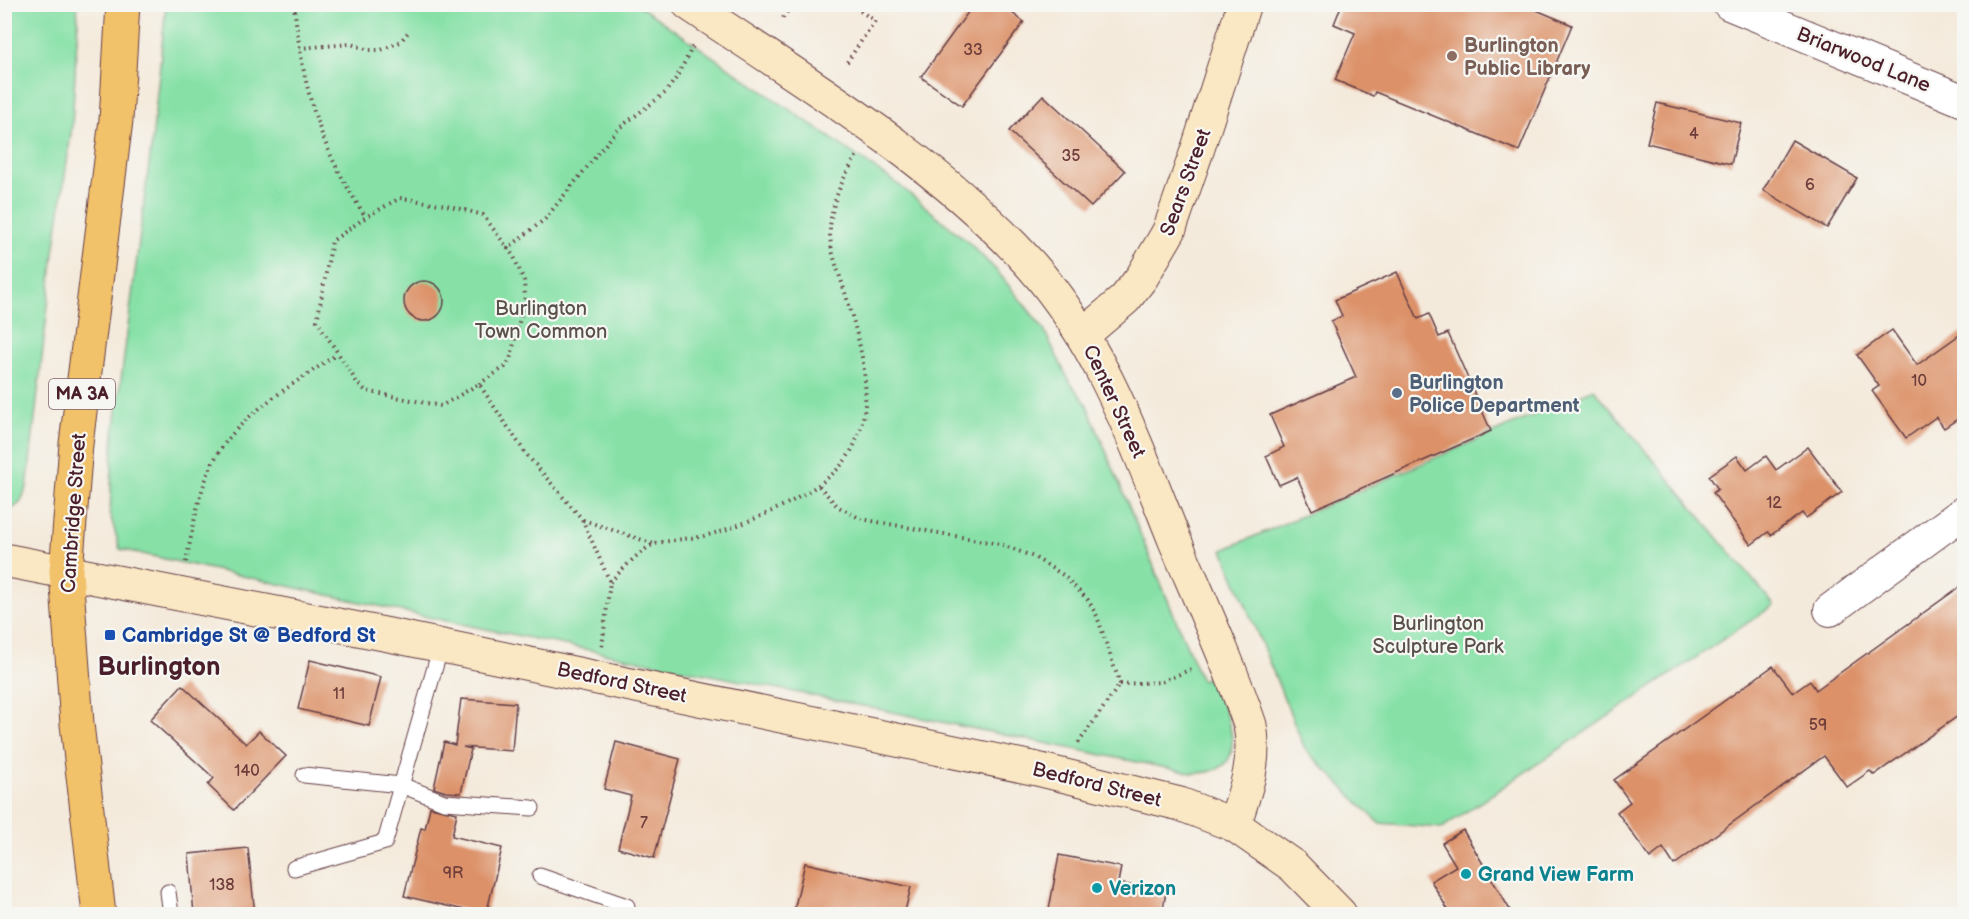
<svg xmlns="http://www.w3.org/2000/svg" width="1969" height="919" font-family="'Balsamiq Sans',sans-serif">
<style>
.green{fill:#87e1a7;stroke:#688069;stroke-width:1.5}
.building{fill:#dc9168}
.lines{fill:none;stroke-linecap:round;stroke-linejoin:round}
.lane-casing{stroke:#643d45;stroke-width:17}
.street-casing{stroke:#643d45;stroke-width:34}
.secondary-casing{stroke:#643d45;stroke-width:35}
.primary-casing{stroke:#643d45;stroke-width:35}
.path{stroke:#643d45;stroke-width:4;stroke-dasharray:1.5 4.5;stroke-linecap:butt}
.lane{stroke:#fff;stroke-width:15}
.street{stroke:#fff;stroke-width:32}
.secondary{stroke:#fae7c3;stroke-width:33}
.primary{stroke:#f2c26a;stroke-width:33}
.education-dot{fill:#8d6e63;stroke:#f6f6f2;stroke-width:2}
.service-dot{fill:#5c6f8a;stroke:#f6f6f2;stroke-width:2}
.transit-dot{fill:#1a4fb4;stroke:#f6f6f2;stroke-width:2}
.culture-dot{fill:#0f9aa8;stroke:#f6f6f2;stroke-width:2}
.labels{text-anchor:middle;stroke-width:4.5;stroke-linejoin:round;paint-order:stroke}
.number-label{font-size:16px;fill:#6e3c3a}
.shield{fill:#f6f6f2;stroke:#7e6067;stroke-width:1.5}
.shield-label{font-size:18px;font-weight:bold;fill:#4a1f2b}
.education-label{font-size:20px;font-weight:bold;fill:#785e54;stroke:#f6f6f2;text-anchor:start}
.street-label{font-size:20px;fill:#4a1f2b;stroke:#f6f6f2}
.park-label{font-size:20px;fill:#59504a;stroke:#f6f6f2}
.service-label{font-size:20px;font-weight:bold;fill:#4e5e75;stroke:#f6f6f2;text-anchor:start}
.transit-label{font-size:20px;font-weight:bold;fill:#164399;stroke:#f6f6f2;text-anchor:start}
.culture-label{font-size:20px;font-weight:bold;fill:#0d838f;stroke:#f6f6f2;text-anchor:start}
.district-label{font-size:26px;font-weight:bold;fill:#4a1f2b;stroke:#f6f6f2}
</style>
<rect width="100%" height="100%" fill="#f6f6f2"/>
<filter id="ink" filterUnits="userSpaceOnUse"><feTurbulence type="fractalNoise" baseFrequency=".0167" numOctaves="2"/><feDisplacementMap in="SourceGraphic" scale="12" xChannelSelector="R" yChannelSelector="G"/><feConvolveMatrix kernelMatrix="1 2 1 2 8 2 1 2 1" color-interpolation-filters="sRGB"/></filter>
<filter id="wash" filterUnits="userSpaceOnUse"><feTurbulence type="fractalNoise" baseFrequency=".008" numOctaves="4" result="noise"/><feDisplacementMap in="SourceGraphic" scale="24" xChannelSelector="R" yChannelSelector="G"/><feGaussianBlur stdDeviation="1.35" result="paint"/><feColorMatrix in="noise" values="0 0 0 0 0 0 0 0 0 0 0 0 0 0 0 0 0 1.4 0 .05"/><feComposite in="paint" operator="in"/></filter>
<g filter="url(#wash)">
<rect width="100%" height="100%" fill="#f4eadb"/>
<g class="green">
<polygon points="5,4 77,5 78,20 72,126 54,253 27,487 20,503 5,514"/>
<path d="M166 5H638L899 185 967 241 997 271 1043 328 1069 381 1086 403 1201 680 1210 677C1225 711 1260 775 1191 773L437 619 120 549 110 514 113 442 153 133Z"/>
<polygon points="1594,389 1774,605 1442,828 1379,823 1305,749 1223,550"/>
</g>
<g id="blocks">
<g class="building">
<polygon points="974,4 1000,4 1024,22 962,106 921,77"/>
<polygon points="1342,4 1522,4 1572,25 1519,151 1375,92 1373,96 1335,80 1355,33 1334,24"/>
<polygon points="1043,95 1125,171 1091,207 1009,131"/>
<polygon points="1657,103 1741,123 1731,164 1647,143"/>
<polygon points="1792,140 1857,178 1827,228 1763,190"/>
<polygon points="1397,272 1418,319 1429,314 1439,337 1448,333 1491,431 1312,510 1297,477 1279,485 1266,456 1284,447 1270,415 1356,377 1331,321 1342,316 1335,300"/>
<circle cx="424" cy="301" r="20"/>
<polygon points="1892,330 1917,365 1965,331 1965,414 1944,428 1936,417 1906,438 1872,391 1879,386 1857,355"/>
<polygon points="1808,447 1842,492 1806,518 1802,513 1771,535 1768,532 1751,545 1713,493 1718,489 1709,476 1737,456 1747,470 1766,456 1776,470"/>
<polygon points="1965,583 1965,711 1874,775 1870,771 1847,787 1824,756 1674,865 1663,848 1650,858 1617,812 1630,802 1614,780 1773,666 1793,693 1810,681 1816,690"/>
<polygon points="310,660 381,677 369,726 298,709"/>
<polygon points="182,685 246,744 259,731 286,756 234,810 208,785 214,778 150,720"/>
<polygon points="461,699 516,703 512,751 463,747 471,749 461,793 446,792 434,788 444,742 455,745"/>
<polygon points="616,742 680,759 654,858 618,848 631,796 604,789"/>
<polygon points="430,807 457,813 452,836 502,848 486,915 404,896 421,828 425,829"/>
<polygon points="1463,830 1513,915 1451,915 1431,881 1456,866 1442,843"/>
<polygon points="248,848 255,915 194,915 189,854"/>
<polygon points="1059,855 1121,867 1118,883 1166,892 1162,915 1048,915"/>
<polygon points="805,863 911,887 904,915 793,915"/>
</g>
</g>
</g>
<g filter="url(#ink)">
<use href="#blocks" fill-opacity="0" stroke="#643d45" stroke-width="1.5"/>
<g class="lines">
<defs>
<g id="lane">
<polyline points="304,775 401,785 444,802 532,808"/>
<polyline points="294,868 385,842 441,646"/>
<polyline points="540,876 627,906 625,914"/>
<polyline points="168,892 171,914"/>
</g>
<g id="street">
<polyline points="1729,4 1964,101"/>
<polyline points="1830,610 1964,512"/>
</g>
<g id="secondary">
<path d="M689 4C805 82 938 161 1031 265 1102 345 1136 444 1175 541 1201 602 1229 663 1250 725 1257 761 1245 792 1234 825L1293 866 1340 914"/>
<polyline points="1084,334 1125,299 1142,277 1169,231 1198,148 1244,4"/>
<polyline points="4,560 389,635 1037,769 1180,804 1234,825"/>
</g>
<polyline id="primary" points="99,914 77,724 66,572 76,444 116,120 123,4"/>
</defs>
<use href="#lane" class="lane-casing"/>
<use href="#street" class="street-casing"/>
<use href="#secondary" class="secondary-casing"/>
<use href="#primary" class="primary-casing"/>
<g class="path">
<path d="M294 4C303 89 318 146 366 217"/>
<polyline points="783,18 792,4"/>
<polyline points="299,48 351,44 369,50 381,50 400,42 410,30"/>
<polyline points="847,62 875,21 850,4"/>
<polyline points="507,249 545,219 618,129 665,93 677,77 693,46"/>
<polyline points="479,384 505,367 510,360 525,297 524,281 514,257 483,215 446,205 400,198 366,217 332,241 317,321 358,384 366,391 441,406 479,384 526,454 582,519 610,582 602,647"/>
<polyline points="819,486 837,506 861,519 1000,544 1034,557 1063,575 1088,600 1097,616 1120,684 1077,745"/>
<polyline points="583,520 654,544"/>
<path d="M186 562C193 528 199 486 217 455 243 411 297 383 337 354"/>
<path d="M610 582C620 572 642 548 655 544 667 540 689 539 704 536 744 526 823 493 846 459 882 407 860 343 844 289 838 270 830 252 830 232 830 204 843 178 857 155"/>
<polyline points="1120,684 1161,682 1194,668"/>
</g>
<use href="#lane" class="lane"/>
<use href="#street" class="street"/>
<use href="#secondary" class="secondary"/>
<use href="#primary" class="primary"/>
</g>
</g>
<circle class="education-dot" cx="1452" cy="56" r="6"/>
<circle class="service-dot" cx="1397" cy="393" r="6"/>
<rect class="transit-dot" x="104" y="629" width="12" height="12" rx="3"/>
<g class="culture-dot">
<circle cx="1466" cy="874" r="6"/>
<circle cx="1097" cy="888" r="6"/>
</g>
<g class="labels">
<g class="number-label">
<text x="973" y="55">33</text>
<text x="1694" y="139">4</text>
<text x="1071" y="161">35</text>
<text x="1810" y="190">6</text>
<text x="1919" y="386">10</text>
<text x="1774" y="508">12</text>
<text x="339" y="699">11</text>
<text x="1818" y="730">59</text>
<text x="247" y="776">140</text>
<text x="644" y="828">7</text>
<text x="453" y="878">9R</text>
<text x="222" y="890">138</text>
</g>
<rect class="shield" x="49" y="379" width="66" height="30" rx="4.5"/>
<g class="shield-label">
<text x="82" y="400">MA 3A</text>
</g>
<g class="education-label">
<text x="1464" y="52">Burlington<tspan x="1464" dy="23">Public Library</tspan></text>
</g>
<g class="street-label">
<text transform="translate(1864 59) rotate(22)" y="7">Briarwood Lane</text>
<text transform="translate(1185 182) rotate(-70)" y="7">Sears Street</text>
<text transform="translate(1115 401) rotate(65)" y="7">Center Street</text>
<text transform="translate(73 513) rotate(-86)" y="7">Cambridge Street</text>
<text transform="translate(622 682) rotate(12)" y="7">Bedford Street</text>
<text transform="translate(1097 784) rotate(14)" y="7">Bedford Street</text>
</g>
<g class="park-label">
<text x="541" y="315">Burlington<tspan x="541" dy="23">Town Common</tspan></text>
<text x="1438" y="630">Burlington<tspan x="1438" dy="23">Sculpture Park</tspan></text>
</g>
<g class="service-label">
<text x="1409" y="389">Burlington<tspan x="1409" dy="23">Police Department</tspan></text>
</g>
<g class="transit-label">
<text x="122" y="642">Cambridge St @ Bedford St</text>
</g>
<g class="culture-label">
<text x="1478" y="881">Grand View Farm</text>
<text x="1109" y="895">Verizon</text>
</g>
<g class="district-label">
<text x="159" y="675">Burlington</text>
</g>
</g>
<rect width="1969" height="919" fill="none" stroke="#f6f6f2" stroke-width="24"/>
</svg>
